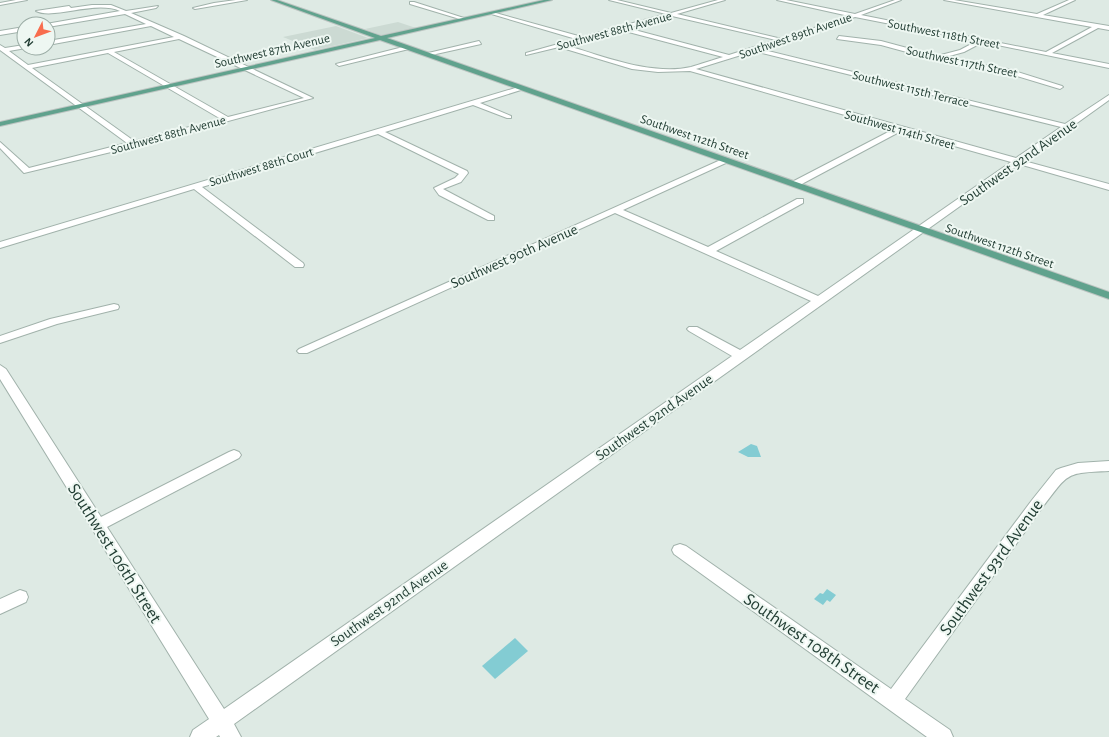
<svg xmlns="http://www.w3.org/2000/svg" width="1109" height="737" font-family="'Alegreya Sans',sans-serif">
<style>
.built{fill:#ccdad3}
.water{fill:#83ccd3}
.lines{fill:none;stroke-linecap:round;stroke-linejoin:round}
.minor-casing{stroke:#a1b2ab;stroke-width:2}
.major-casing{stroke:#bcc4c1;stroke-width:2}
.minor{fill:#fff;fill-rule:evenodd}
.major{fill:#60a28d;fill-rule:evenodd}
.labels{text-anchor:middle;stroke-width:4;stroke-linejoin:round;paint-order:stroke}
.far-street-label{font-size:13px;fill:#1f3b31;stroke:#eef7f2}
.street-label{font-size:15px;fill:#1f3b31;stroke:#eef7f2}
.near-street-label{font-size:18px;fill:#1f3b31;stroke:#eef7f2}
</style>
<rect width="100%" height="100%" fill="#deeae4"/>
<g class="built">
<polygon points="398,22 416,28 381,35 365,29"/>
<polygon points="336,26 368,38 315,50 283,37"/>
</g>
<g class="water">
<polygon points="751,444 757,446 761,457 748,457 738,452"/>
<polygon points="827,589 836,595 830,602 827,600 823,605 814,599 820,593 823,594"/>
<polygon points="515,638 528,651 495,679 482,666"/>
</g>
<g class="lines">
<defs>
<g id="minor">
<polygon points="16,0 27,0 0,5 0,3"/>
<polygon points="236,0 247,0 195,9 193,8 214,3"/>
<path d="M609 0H617L671 13 718 0H725L677 14 782 39 849 16 777 0H786L855 14 895 0H901L861 15 1046 52 1092 27 944 0H954L1037 14 1069 0H1075L1043 15 1109 26V30L1098 28 1052 53 1109 64V68L983 42 964 52 942 58 1008 69 1062 86 1063 87 1060 89 1007 73 947 63 881 45 837 39 839 36 881 41 937 56 960 50 977 41 855 17 760 49 1065 124 1109 95V100L1024 161 1109 184V190L1019 164 234 724 241 737H220L219 735 216 737H190L193 730 209 719 0 379V365L6 369 101 517 229 452 234 450 239 452 241 455 239 458 107 527 224 709 732 356 689 331 687 329 689 327H697L740 350 811 301 615 213 307 353H299L297 351 299 349 725 158H728V162L623 210 708 247 797 199H803V203L716 251 818 296 1011 162 901 131 798 186H792V182L894 129 690 71 658 72 632 69 559 47 526 55V53L576 39 488 13 492 12 582 37 666 14ZM672 16 776 40 729 55 627 28ZM621 30 723 57C712 60 702 64 691 67 651 76 603 56 565 45ZM754 51 1061 127 1016 158 696 69Z"/>
<polygon points="410,2 414,2 467,19 463,20 410,4"/>
<path d="M92 5H111L126 11 158 6 156 8 131 13 184 36 313 98 136 146 24 173 0 148V142L29 168 127 143 0 50V45L5 48 24 45V48H26L9 51 28 65 174 37 151 26 48 45V41L146 24 125 14 48 27V24H46L120 11C95 0 53 20 36 11L69 6 71 8ZM179 39 304 98 228 117 114 52ZM108 53 221 119 134 141 32 68Z"/>
<polygon points="24,27 24,31 0,35 0,31"/>
<polygon points="479,41 481,44 427,56 424,54"/>
<polygon points="407,46 409,49 339,66 336,64"/>
<polygon points="522,86 525,88 524,89 480,103 511,116 511,118 507,118 473,105 385,132 467,171 468,173 461,182 443,189 494,216 494,220 488,220 439,195 434,188 455,178 459,174 378,134 202,187 303,263 304,265 303,267 295,267 194,189 0,248 0,242"/>
<polygon points="114,304 118,305 119,307 118,309 57,324 0,343 0,336 50,319"/>
<path d="M1109 461V471C1064 473 1069 473 1042 508L905 699 950 730 953 737H927L674 554 672 550 674 546 680 544 686 546 891 689 1032 500 1056 470 1061 468 1078 463Z"/>
<polygon points="20,590 26,592 28,597 26,602 0,614 0,599"/>
</g>
<polygon id="major" points="271,0 277,0 381,36 544,0 552,0 387,38 1109,292 1109,299 380,40 0,126 0,122 375,38"/>
</defs>
<use href="#minor" class="minor-casing"/>
<use href="#major" class="major-casing"/>
<use href="#minor" class="minor"/>
<use href="#major" class="major"/>
</g>
<g class="labels">
<g class="far-street-label">
<text transform="translate(614 30) rotate(-15)" y="5">Southwest 88th Avenue</text>
<text transform="translate(944 33) rotate(11)" y="5">Southwest 118th Street</text>
<text transform="translate(795 35) rotate(-19)" y="5">Southwest 89th Avenue</text>
<text transform="translate(272 50) rotate(-13)" y="5">Southwest 87th Avenue</text>
<text transform="translate(962 61) rotate(12)" y="5">Southwest 117th Street</text>
<text transform="translate(911 88) rotate(14)" y="5">Southwest 115th Terrace</text>
<text transform="translate(900 129) rotate(16)" y="5">Southwest 114th Street</text>
<text transform="translate(168 134) rotate(-15)" y="5">Southwest 88th Avenue</text>
<text transform="translate(695 136) rotate(19)" y="5">Southwest 112th Street</text>
<text transform="translate(261 166) rotate(-17)" y="5">Southwest 88th Court</text>
<text transform="translate(1000 245) rotate(19)" y="5">Southwest 112th Street</text>
</g>
<g class="street-label">
<text transform="translate(1018 162) rotate(-35)" y="5">Southwest 92nd Avenue</text>
<text transform="translate(514 256) rotate(-24)" y="5">Southwest 90th Avenue</text>
<text transform="translate(654 417) rotate(-35)" y="5">Southwest 92nd Avenue</text>
<text transform="translate(389 603) rotate(-35)" y="5">Southwest 92nd Avenue</text>
</g>
<g class="near-street-label">
<text transform="translate(115 553) rotate(58)" y="6">Southwest 106th Street</text>
<text transform="translate(991 567) rotate(-54)" y="6">Southwest 93rd Avenue</text>
<text transform="translate(812 643) rotate(35)" y="6">Southwest 108th Street</text>
</g>
</g>
<g transform="translate(36 36) rotate(228)"><circle r="19" fill="#eef7f2" stroke="#9baca5"/>
<path d="M0-3L7 15L0 10L-7 15Z" fill="#f86d4e"/>
<text y="-6" font-size="11" font-weight="bold" text-anchor="middle" fill="#1f3b31">N</text>
</g>
</svg>
